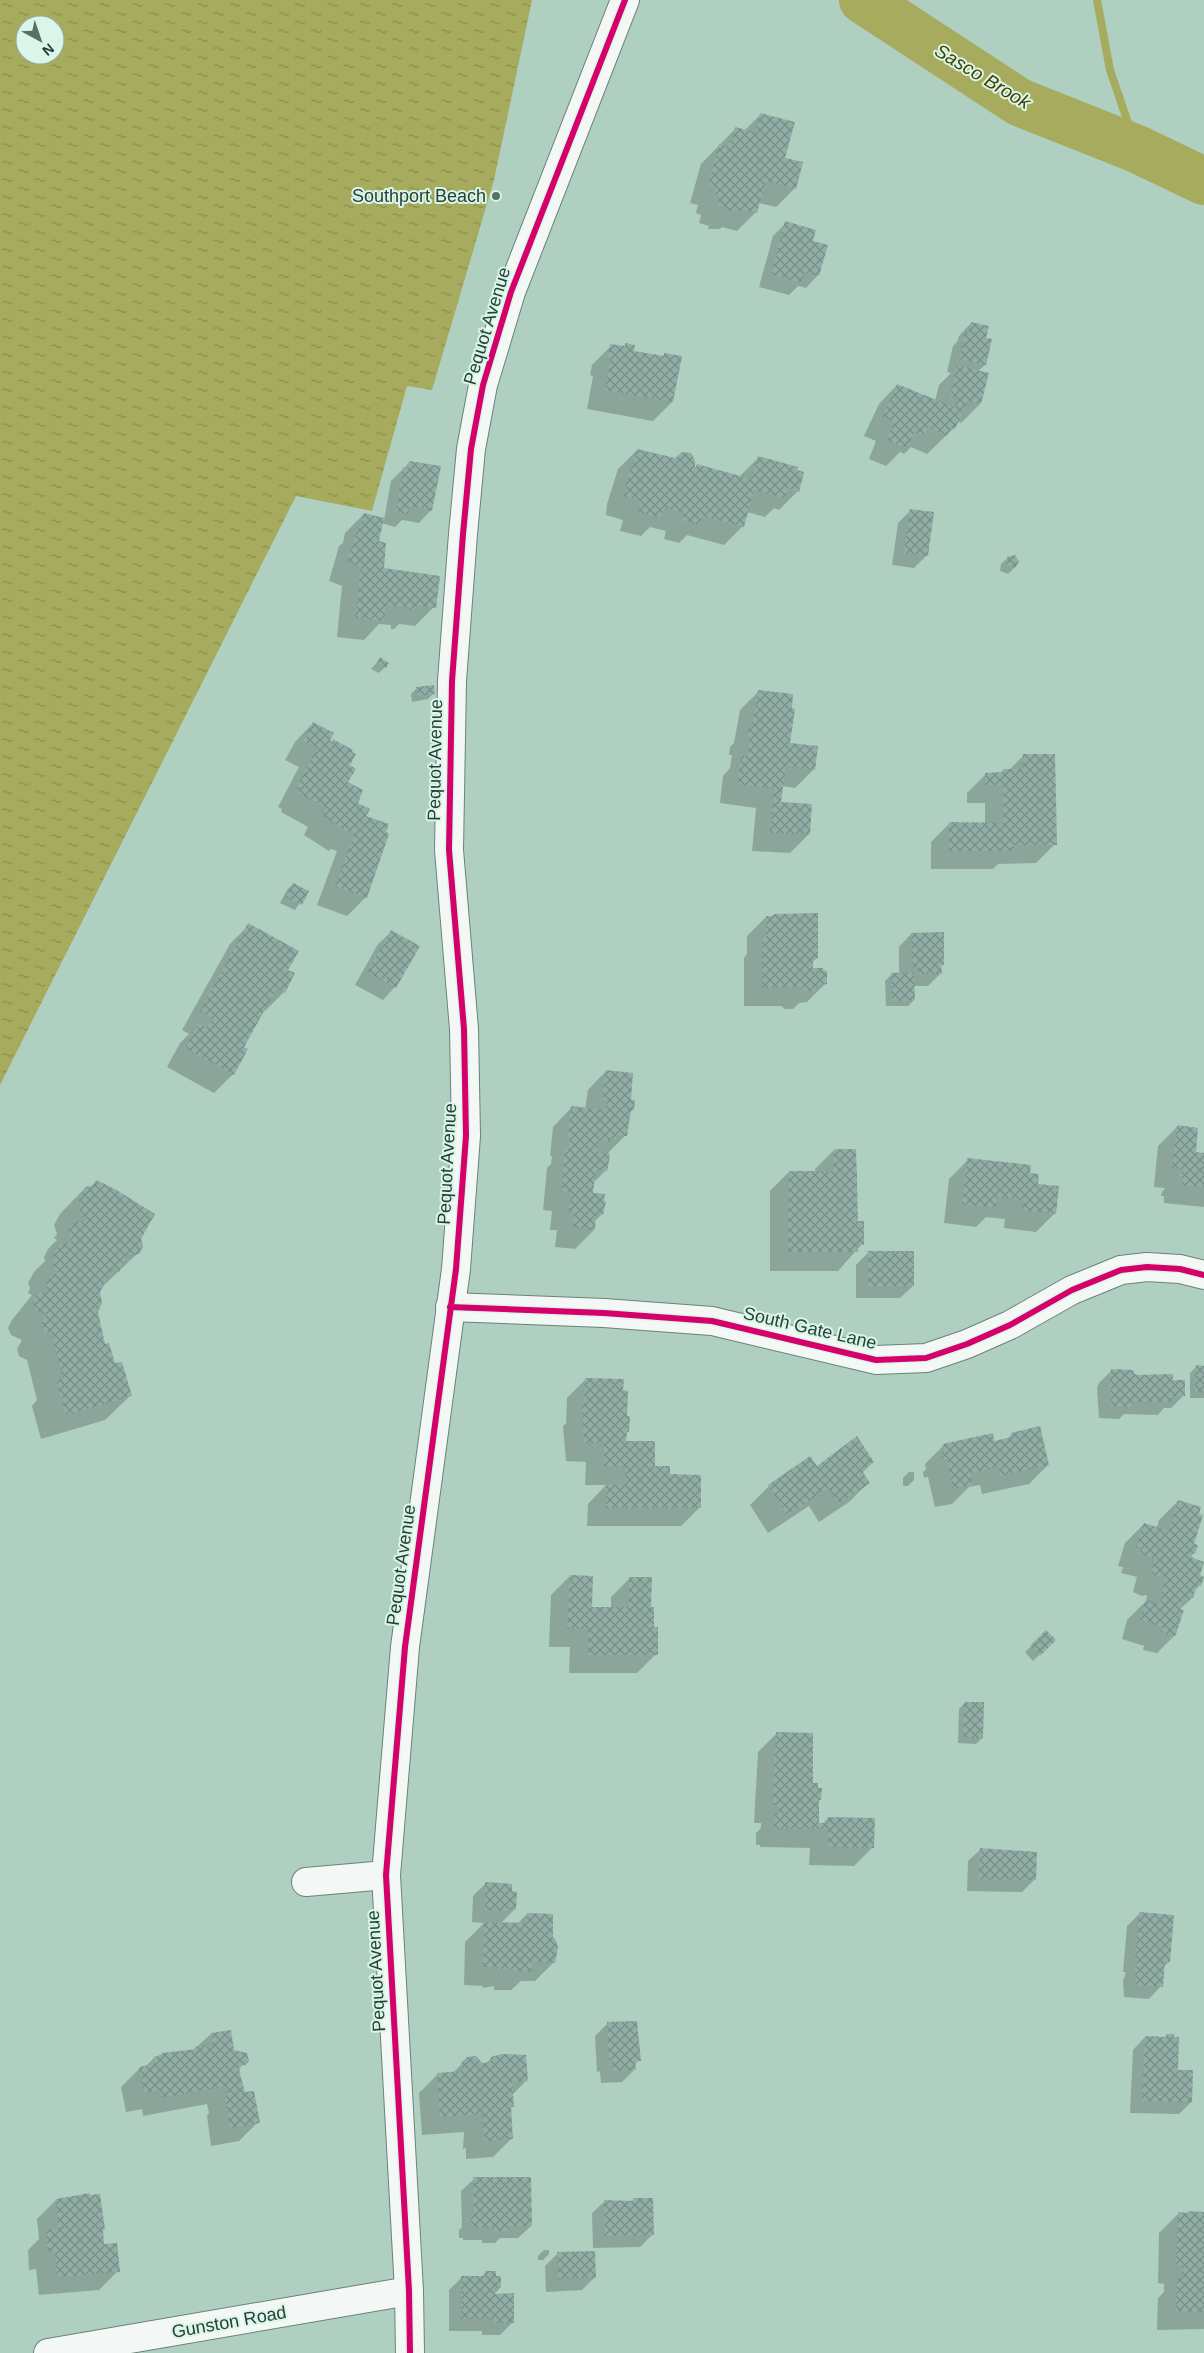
<svg xmlns="http://www.w3.org/2000/svg" width="1204" height="2353" font-family="Arial,sans-serif">
<style>
.water{fill:url(#water-ripples);fill-rule:evenodd}
.shadow{fill:#0003}
.lines{fill:none;stroke-linecap:round;stroke-linejoin:round}
.stream{stroke:#a7ab5d;stroke-width:8}
.river{stroke:#a7ab5d;stroke-width:48}
.building{fill:url(#building-cross-hatch)}
.street-casing{stroke:#6a8378;stroke-width:30}
.street{stroke:#f3f8f6;stroke-width:28}
.cycleway-casing{stroke:#d9f6e8;stroke-width:9}
.cycleway{stroke:#d6006c;stroke-width:6}
.poi-dot{fill:#577166;stroke:#d9f6e8;stroke-width:2}
.labels{text-anchor:middle;stroke-width:4;stroke-linejoin:round;paint-order:stroke}
.poi-label{font-size:18px;fill:#273f35;stroke:#d9f6e8;text-anchor:end}
.street-label{font-size:18px;fill:#273f35;stroke:#d9f6e8}
.water-label{font-size:19px;font-style:italic;fill:#454106;stroke:#d9f6e8}
</style>
<defs>
<pattern id="water-ripples" width="26" height="14" patternUnits="userSpaceOnUse" patternTransform="scale(1.25)"><rect width="26" height="14" fill="#a7ab5d"/><path d="M2 4q2-2 4 0t4 0M15 11q2-2 4 0t4 0" fill="none" stroke="#888d4e"/></pattern>
<pattern id="building-cross-hatch" width="8" height="8" patternUnits="userSpaceOnUse" patternTransform="scale(1.25)"><rect width="8" height="8" fill="#91ada5"/><path d="M0 0l8 8M0 8l8-8" fill="none" stroke="#768e87"/></pattern>
</defs>
<rect width="100%" height="100%" fill="#afcfc1"/>
<path class="water" d="M0 0H532L494 180 432 390 407 386 372 511 296 496 0 1085ZM25 25H55V55H25Z"/>
<g class="shadow">
<polygon points="761,114 784,159 795,188 776,207 759,203 756,212 737,231 722,227 720,229 708,229 709,226 699,223 701,215 696,213 698,205 690,203 701,164 736,128 745,130"/>
<polygon points="786,223 812,242 818,275 806,288 798,286 789,295 759,287 773,236"/>
<polygon points="971,323 985,339 985,365 978,371 980,404 961,423 957,421 954,428 927,454 911,447 904,454 900,452 886,466 869,459 876,441 864,436 879,404 897,385 935,401 939,385 951,373 947,372 953,346 957,342 959,336"/>
<polygon points="625,345 632,352 662,357 664,355 672,402 653,421 587,409 593,376 590,375 592,365 611,346 623,347"/>
<polygon points="637,450 694,469 697,465 739,477 758,458 798,491 779,510 774,508 765,517 747,512 743,526 724,545 687,535 679,543 664,539 666,531 650,527 641,536 620,531 623,520 606,515 607,504 618,469"/>
<polygon points="410,462 431,510 419,523 402,520 395,527 382,523 377,542 383,569 434,607 415,626 399,624 394,629 391,629 391,625 379,624 364,640 337,637 342,586 329,581 339,546 343,543 345,533 364,514 384,520 391,481"/>
<polygon points="910,511 927,555 914,568 892,565 898,523"/>
<polygon points="1008,558 1014,568 1008,574 1000,571 1001,564"/>
<polygon points="380,659 385,667 379,673 371,669"/>
<polygon points="417,688 434,693 428,699 412,702 411,694"/>
<polygon points="759,691 789,744 814,769 795,788 782,786 780,803 809,834 790,853 752,851 756,808 720,803 723,776 730,768 732,755 729,755 730,747 734,743 740,710"/>
<polygon points="313,723 348,766 347,783 364,817 384,833 366,897 347,916 317,905 337,851 331,849 329,851 304,835 308,827 281,812 282,809 278,807 299,767 285,760 295,742"/>
<polygon points="1023,756 1055,844 1036,863 998,864 993,869 931,869 931,842 950,823 985,824 985,803 967,803 967,793 986,774 1000,774 1003,770 1009,770"/>
<polygon points="293,884 307,892 295,910 280,903 287,890"/>
<polygon points="775,915 817,958 811,963 811,969 826,983 807,1002 799,1003 793,1009 785,1009 781,1006 744,1006 744,958 747,954 747,936 766,917"/>
<polygon points="249,925 287,970 284,992 265,1011 263,1010 243,1048 233,1074 214,1093 167,1067 180,1043 189,1034 182,1030 230,944"/>
<polygon points="391,932 395,987 383,1000 355,985 378,944"/>
<polygon points="911,934 943,965 940,967 940,974 928,986 913,986 914,1000 908,1006 886,1006 885,981 891,975 899,974 899,947"/>
<polygon points="606,1071 633,1109 629,1114 626,1135 607,1154 606,1170 593,1183 592,1194 602,1214 594,1222 594,1230 575,1249 555,1247 557,1230 550,1230 552,1211 543,1210 547,1168 551,1164 552,1156 550,1156 553,1127 571,1108 585,1109 588,1090"/>
<polygon points="1177,1127 1194,1153 1204,1154 1204,1207 1164,1203 1164,1196 1161,1196 1162,1192 1165,1188 1154,1187 1158,1146"/>
<polygon points="834,1150 857,1172 857,1222 862,1244 838,1271 770,1271 770,1191 789,1172 815,1172 815,1169"/>
<polygon points="968,1160 1029,1174 1055,1213 1036,1232 1004,1228 1005,1219 986,1217 976,1227 944,1223 949,1179"/>
<polygon points="97,1181 140,1238 138,1253 100,1289 96,1312 104,1345 130,1396 105,1420 41,1439 32,1406 37,1400 27,1360 19,1356 17,1349 22,1340 11,1335 8,1328 12,1320 32,1295 28,1293 30,1288 28,1283 34,1272 45,1261 44,1257 48,1249 57,1240 54,1238 57,1234 54,1225 60,1214 85,1188 90,1188"/>
<polygon points="869,1252 913,1286 900,1298 856,1298 856,1265"/>
<polygon points="1196,1367 1204,1367 1204,1398 1190,1398 1190,1373"/>
<polygon points="1112,1370 1171,1381 1183,1396 1171,1408 1164,1408 1158,1415 1124,1414 1119,1419 1099,1418 1097,1388 1099,1383"/>
<polygon points="586,1379 622,1391 628,1431 625,1434 625,1442 653,1467 668,1475 700,1507 681,1526 587,1526 588,1504 606,1485 585,1485 586,1462 566,1461 563,1426 566,1424 567,1398"/>
<polygon points="1012,1434 1048,1465 1029,1484 982,1494 980,1485 969,1487 952,1504 935,1507 928,1477 924,1478 923,1472 926,1469 925,1464 944,1445 993,1442 1007,1439"/>
<polygon points="873,1462 862,1473 868,1483 849,1502 819,1522 809,1506 768,1533 750,1505 769,1486 816,1468"/>
<polygon points="909,1472 914,1472 914,1480 908,1486 903,1486 903,1478"/>
<polygon points="1178,1501 1193,1545 1194,1553 1190,1557 1200,1585 1194,1591 1192,1598 1179,1610 1183,1611 1176,1634 1157,1653 1143,1650 1144,1646 1122,1639 1127,1620 1146,1601 1147,1595 1142,1596 1133,1592 1137,1577 1121,1573 1123,1567 1118,1566 1125,1543 1144,1524 1157,1528 1159,1520"/>
<polygon points="570,1576 591,1608 611,1608 611,1597 630,1578 650,1609 656,1654 637,1673 569,1673 570,1647 549,1647 551,1595"/>
<polygon points="1046,1632 1054,1640 1033,1661 1025,1652"/>
<polygon points="965,1703 982,1738 976,1744 958,1743 959,1709"/>
<polygon points="777,1733 820,1799 817,1802 818,1824 822,1825 828,1818 873,1847 854,1866 809,1865 810,1848 760,1847 760,1845 756,1845 756,1833 761,1828 761,1823 754,1823 758,1752"/>
<polygon points="981,1849 1034,1880 1022,1892 967,1891 968,1861"/>
<polygon points="486,1883 515,1909 500,1924 517,1924 527,1914 551,1939 554,1962 535,1981 521,1981 511,1990 494,1990 494,1986 483,1988 483,1986 464,1985 465,1942 484,1923 472,1922 473,1896"/>
<polygon points="1140,1913 1169,1962 1163,1967 1161,1986 1149,1999 1124,1997 1123,1981 1126,1972 1123,1972 1127,1926"/>
<polygon points="608,2023 639,2060 634,2065 635,2069 622,2082 601,2083 600,2071 597,2072 595,2036"/>
<polygon points="230,2031 233,2051 247,2060 238,2070 244,2093 258,2122 239,2141 211,2146 207,2116 209,2113 207,2104 143,2116 142,2109 126,2112 121,2087 140,2068 145,2067 154,2058 162,2054 193,2050 211,2034"/>
<polygon points="1167,2035 1177,2071 1191,2102 1179,2114 1130,2113 1133,2050 1145,2037 1164,2038"/>
<polygon points="467,2058 482,2064 486,2064 491,2058 527,2080 512,2095 513,2106 509,2110 512,2138 493,2157 466,2159 466,2148 463,2149 464,2132 422,2135 419,2093 438,2074 453,2073"/>
<polygon points="474,2179 531,2226 518,2238 500,2238 495,2243 482,2243 482,2240 463,2240 463,2238 459,2238 459,2230 462,2227 461,2191"/>
<polygon points="651,2199 653,2234 640,2247 593,2248 592,2213 605,2201 608,2203"/>
<polygon points="56,2200 104,2229 102,2231 103,2245 118,2271 99,2290 39,2295 36,2269 29,2270 28,2250 39,2239 37,2219"/>
<polygon points="1204,2213 1204,2329 1157,2330 1158,2298 1164,2292 1164,2284 1158,2283 1159,2233 1178,2214"/>
<polygon points="544,2250 549,2250 549,2254 543,2260 538,2260 538,2256"/>
<polygon points="558,2253 594,2278 582,2290 546,2292 545,2266"/>
<polygon points="486,2272 500,2288 493,2295 513,2322 500,2335 482,2335 482,2331 449,2331 449,2290 461,2278 481,2277"/>
</g>
<g class="lines">
<polyline class="stream" points="1097,0 1110,70 1137,149"/>
<polyline class="river" points="863,0 1019,102 1137,149 1204,181"/>
</g>
<g class="building">
<polygon points="760,113 795,122 785,158 803,162 796,189 766,181 757,213 741,209 740,211 726,210 727,207 717,205 719,196 714,194 716,186 708,185 719,144 727,146 729,141 732,141 735,127 755,132"/>
<polygon points="785,221 816,230 813,241 828,245 819,276 805,272 802,283 771,274"/>
<polygon points="971,322 989,326 986,338 992,339 986,365 959,359 965,332 969,333"/>
<polygon points="625,343 635,345 634,351 664,356 664,353 682,356 673,402 605,390 611,357 608,357 610,344 625,346"/>
<polygon points="957,365 989,373 981,404 968,401 955,429 951,427 947,436 928,427 924,436 914,431 909,446 907,445 906,448 887,440 894,422 882,417 897,384 954,407 958,398 950,396"/>
<polygon points="637,449 675,458 682,452 691,453 695,460 695,471 697,464 751,479 758,456 798,467 797,470 804,472 799,492 788,488 785,498 754,490 744,527 702,516 699,525 682,520 684,513 664,507 661,518 638,512 641,501 624,496 627,486 625,486"/>
<polygon points="409,461 441,466 432,511 410,506 408,515 396,511 403,467 408,468"/>
<polygon points="910,509 934,512 928,556 904,553"/>
<polygon points="364,513 384,518 379,541 386,543 384,568 440,576 436,608 417,606 414,611 409,610 410,607 386,605 384,621 355,618 361,567 347,562 358,526 360,527"/>
<polygon points="1015,555 1019,562 1015,568 1006,565 1007,557"/>
<polygon points="380,657 389,663 386,668 377,663"/>
<polygon points="434,685 435,694 418,696 416,687"/>
<polygon points="758,690 793,694 792,708 795,709 790,743 818,746 815,770 786,766 781,802 812,804 810,834 770,833 774,789 738,784 741,756 748,756 750,737 747,736 749,727 752,727"/>
<polygon points="313,722 334,733 330,740 332,742 333,739 353,750 352,752 356,754 350,765 356,769 348,782 363,790 358,803 370,809 366,816 389,824 386,832 389,834 367,898 335,886 355,832 350,830 349,833 322,816 326,808 299,793 300,790 296,788 317,748 303,741"/>
<polygon points="1023,754 1055,754 1057,845 1013,845 1013,851 949,851 949,822 1003,823 1003,785 985,785 985,773 1003,772 1003,769 1023,769"/>
<polygon points="293,883 309,891 302,905 285,897"/>
<polygon points="818,913 818,958 813,959 813,968 823,968 823,970 827,971 827,984 819,985 814,991 804,991 800,987 762,988 762,937 766,937 766,916 774,916 774,914"/>
<polygon points="248,923 299,951 288,970 295,973 285,993 277,988 244,1047 248,1049 234,1075 185,1048 198,1023 207,1027 212,1018 200,1011"/>
<polygon points="391,930 420,946 396,988 367,972"/>
<polygon points="944,932 944,965 941,965 942,974 918,974 918,967 912,967 911,933"/>
<polygon points="914,972 915,1000 892,1001 891,973"/>
<polygon points="606,1070 633,1073 631,1100 635,1100 634,1110 631,1110 627,1136 616,1135 616,1140 610,1139 610,1142 599,1140 598,1152 609,1153 610,1156 607,1171 596,1170 593,1193 605,1194 604,1201 606,1201 603,1215 596,1214 595,1230 573,1228 575,1212 569,1211 571,1192 561,1192 565,1148 569,1149 570,1138 568,1137 571,1106 606,1110 607,1100 603,1100 602,1093"/>
<polygon points="1177,1125 1198,1128 1196,1152 1204,1153 1204,1187 1182,1185 1183,1178 1179,1177 1180,1172 1182,1172 1183,1169 1172,1168"/>
<polygon points="834,1149 856,1149 858,1221 864,1221 864,1245 858,1244 858,1252 788,1252 789,1171 833,1171"/>
<polygon points="967,1158 1031,1165 1030,1173 1039,1174 1038,1184 1059,1186 1056,1214 1022,1210 1023,1200 997,1197 996,1208 962,1204"/>
<polygon points="96,1180 115,1189 155,1214 141,1239 143,1246 139,1254 132,1255 128,1253 119,1272 113,1268 100,1292 102,1303 98,1312 105,1344 109,1343 115,1363 122,1362 132,1396 66,1415 56,1380 63,1378 52,1335 44,1331 41,1323 46,1315 36,1311 32,1302 36,1294 47,1292 46,1283 51,1275 60,1273 52,1268 54,1263 52,1257 58,1246 67,1242 72,1244 68,1231 73,1223 87,1220 78,1213 81,1208 79,1199 85,1187 92,1186"/>
<rect x="868" y="1251" width="46" height="35"/>
<polygon points="1196,1365 1204,1366 1204,1393 1195,1392"/>
<polygon points="1111,1369 1133,1370 1135,1375 1173,1374 1173,1380 1185,1380 1185,1396 1172,1396 1172,1402 1133,1402 1133,1407 1111,1406 1111,1387 1109,1387"/>
<polygon points="585,1378 624,1379 623,1390 628,1391 627,1416 630,1416 629,1432 627,1432 626,1441 655,1441 655,1466 670,1466 670,1474 701,1475 701,1508 606,1508 606,1484 625,1485 626,1467 604,1466 604,1443 584,1443 582,1406 584,1406"/>
<polygon points="1040,1426 1049,1465 1000,1476 999,1467 970,1473 973,1485 953,1489 947,1459 943,1459 941,1452 945,1451 943,1444 993,1433 994,1441 1012,1437 1011,1433"/>
<polygon points="857,1436 874,1462 862,1471 870,1483 839,1504 828,1488 788,1515 768,1485 810,1456 817,1466"/>
<polygon points="1178,1500 1201,1507 1199,1514 1203,1515 1194,1544 1198,1545 1195,1554 1193,1553 1191,1557 1204,1562 1200,1575 1204,1577 1201,1586 1197,1584 1193,1598 1191,1597 1189,1601 1182,1599 1180,1609 1184,1610 1175,1636 1161,1632 1162,1627 1140,1620 1146,1599 1160,1604 1165,1576 1163,1576 1162,1578 1151,1573 1155,1558 1139,1554 1141,1549 1136,1547 1144,1523 1167,1530 1166,1532 1168,1532"/>
<polygon points="570,1575 593,1576 592,1607 629,1607 629,1577 652,1577 651,1607 654,1607 654,1627 658,1627 658,1655 588,1655 588,1629 567,1629"/>
<polygon points="1046,1630 1056,1640 1040,1656 1030,1646"/>
<polygon points="964,1702 984,1702 983,1738 963,1738"/>
<polygon points="776,1732 813,1733 813,1783 818,1783 818,1788 822,1788 821,1800 819,1800 819,1823 828,1823 828,1817 875,1818 874,1848 828,1847 828,1829 778,1829 778,1827 774,1827 775,1813 779,1813 779,1805 773,1805"/>
<polygon points="980,1848 1037,1852 1036,1880 979,1879"/>
<polygon points="485,1882 512,1884 512,1891 517,1892 516,1910 508,1909 508,1911 485,1910"/>
<polygon points="1139,1912 1174,1915 1170,1962 1165,1962 1163,1987 1136,1985 1135,1967 1137,1967 1138,1960 1135,1959"/>
<polygon points="527,1913 553,1914 553,1938 555,1938 558,1947 555,1963 532,1962 531,1972 513,1971 513,1968 501,1970 501,1967 483,1967 484,1922 526,1923"/>
<polygon points="637,2021 641,2061 635,2061 636,2070 613,2071 612,2059 609,2060 607,2022"/>
<polygon points="231,2030 234,2050 247,2053 249,2061 245,2065 239,2066 240,2074 245,2092 254,2091 260,2123 230,2128 225,2096 228,2095 226,2086 161,2098 160,2090 144,2093 139,2067 155,2064 154,2057 162,2055 162,2053 196,2049 195,2047 206,2045 206,2047 213,2046 211,2033"/>
<polygon points="1166,2034 1174,2034 1174,2037 1179,2037 1178,2070 1193,2070 1192,2102 1142,2101 1145,2036 1166,2037"/>
<polygon points="501,2054 526,2055 528,2081 512,2082 514,2107 511,2107 513,2139 485,2141 484,2130 482,2130 483,2114 440,2117 437,2073 462,2071 461,2063 467,2057 476,2056 482,2063 491,2062 491,2057"/>
<polygon points="473,2177 531,2177 532,2226 509,2226 509,2231 494,2231 494,2228 475,2228 475,2226 471,2225 471,2216 474,2215"/>
<polygon points="90,2193 90,2195 100,2194 105,2229 103,2230 104,2244 117,2243 120,2272 57,2277 55,2251 48,2251 46,2230 58,2229 56,2199"/>
<polygon points="633,2198 653,2198 654,2235 605,2236 604,2200 633,2201"/>
<polygon points="1189,2211 1204,2212 1204,2312 1176,2311 1177,2278 1182,2278 1183,2265 1176,2265 1178,2212 1188,2213"/>
<polygon points="595,2251 596,2278 558,2279 557,2252"/>
<polygon points="485,2271 496,2271 496,2276 501,2276 501,2288 495,2288 495,2294 514,2293 514,2323 494,2323 494,2319 461,2319 461,2276 485,2276"/>
</g>
<g class="lines">
<defs>
<g id="street">
<polyline points="450,1307 604,1313 712,1321 876,1360 926,1358 967,1344 1010,1325 1072,1290 1121,1270 1147,1267 1180,1269 1204,1275"/>
<polyline points="306,1882 386,1875"/>
<polyline points="48,2353 409,2291"/>
<polyline points="410,2353 409,2291 386,1875 405,1647 456,1269 466,1136 464,1029 449,850 452,681 463,534 471,449 483,385 511,292 625,0"/>
</g>
</defs>
<use href="#street" class="street-casing"/>
<use href="#street" class="street"/>
<defs>
<g id="cycleway">
<polyline points="450,1307 604,1313 712,1321 876,1360 926,1358 967,1344 1010,1325 1072,1290 1121,1270 1147,1267 1180,1269 1204,1275"/>
<polyline points="410,2353 409,2291 386,1875 405,1647 456,1269 466,1136 464,1029 449,850 452,681 463,534 471,449 483,385 511,292 625,0"/>
</g>
</defs>
<use href="#cycleway" class="cycleway-casing"/>
<use href="#cycleway" class="cycleway"/>
</g>
<circle class="poi-dot" cx="496" cy="196" r="5"/>
<g class="labels">
<g class="poi-label">
<text x="486" y="202">Southport Beach</text>
</g>
<g class="street-label">
<text transform="translate(487 326) rotate(-73)" y="6">Pequot Avenue</text>
<text transform="translate(435 760) rotate(-89)" y="6">Pequot Avenue</text>
<text transform="translate(447 1164) rotate(-87)" y="6">Pequot Avenue</text>
<text transform="translate(810 1328) rotate(13)" y="6">South Gate Lane</text>
<text transform="translate(401 1565) rotate(-82)" y="6">Pequot Avenue</text>
<text transform="translate(376 1971) rotate(-93)" y="6">Pequot Avenue</text>
<text transform="translate(229 2322) rotate(-10)" y="6">Gunston Road</text>
</g>
<g class="water-label">
<text transform="translate(983 76) rotate(31)" y="7">Sasco Brook</text>
</g>
</g>
<g transform="translate(40 40) rotate(140)"><circle r="24" fill="#d9f6e8" stroke="#92ada0"/>
<path d="M0-4L9 19L0 12L-9 19Z" fill="#577166"/>
<text y="-8" font-size="14" font-weight="bold" text-anchor="middle" fill="#273f35">N</text>
</g>
</svg>
